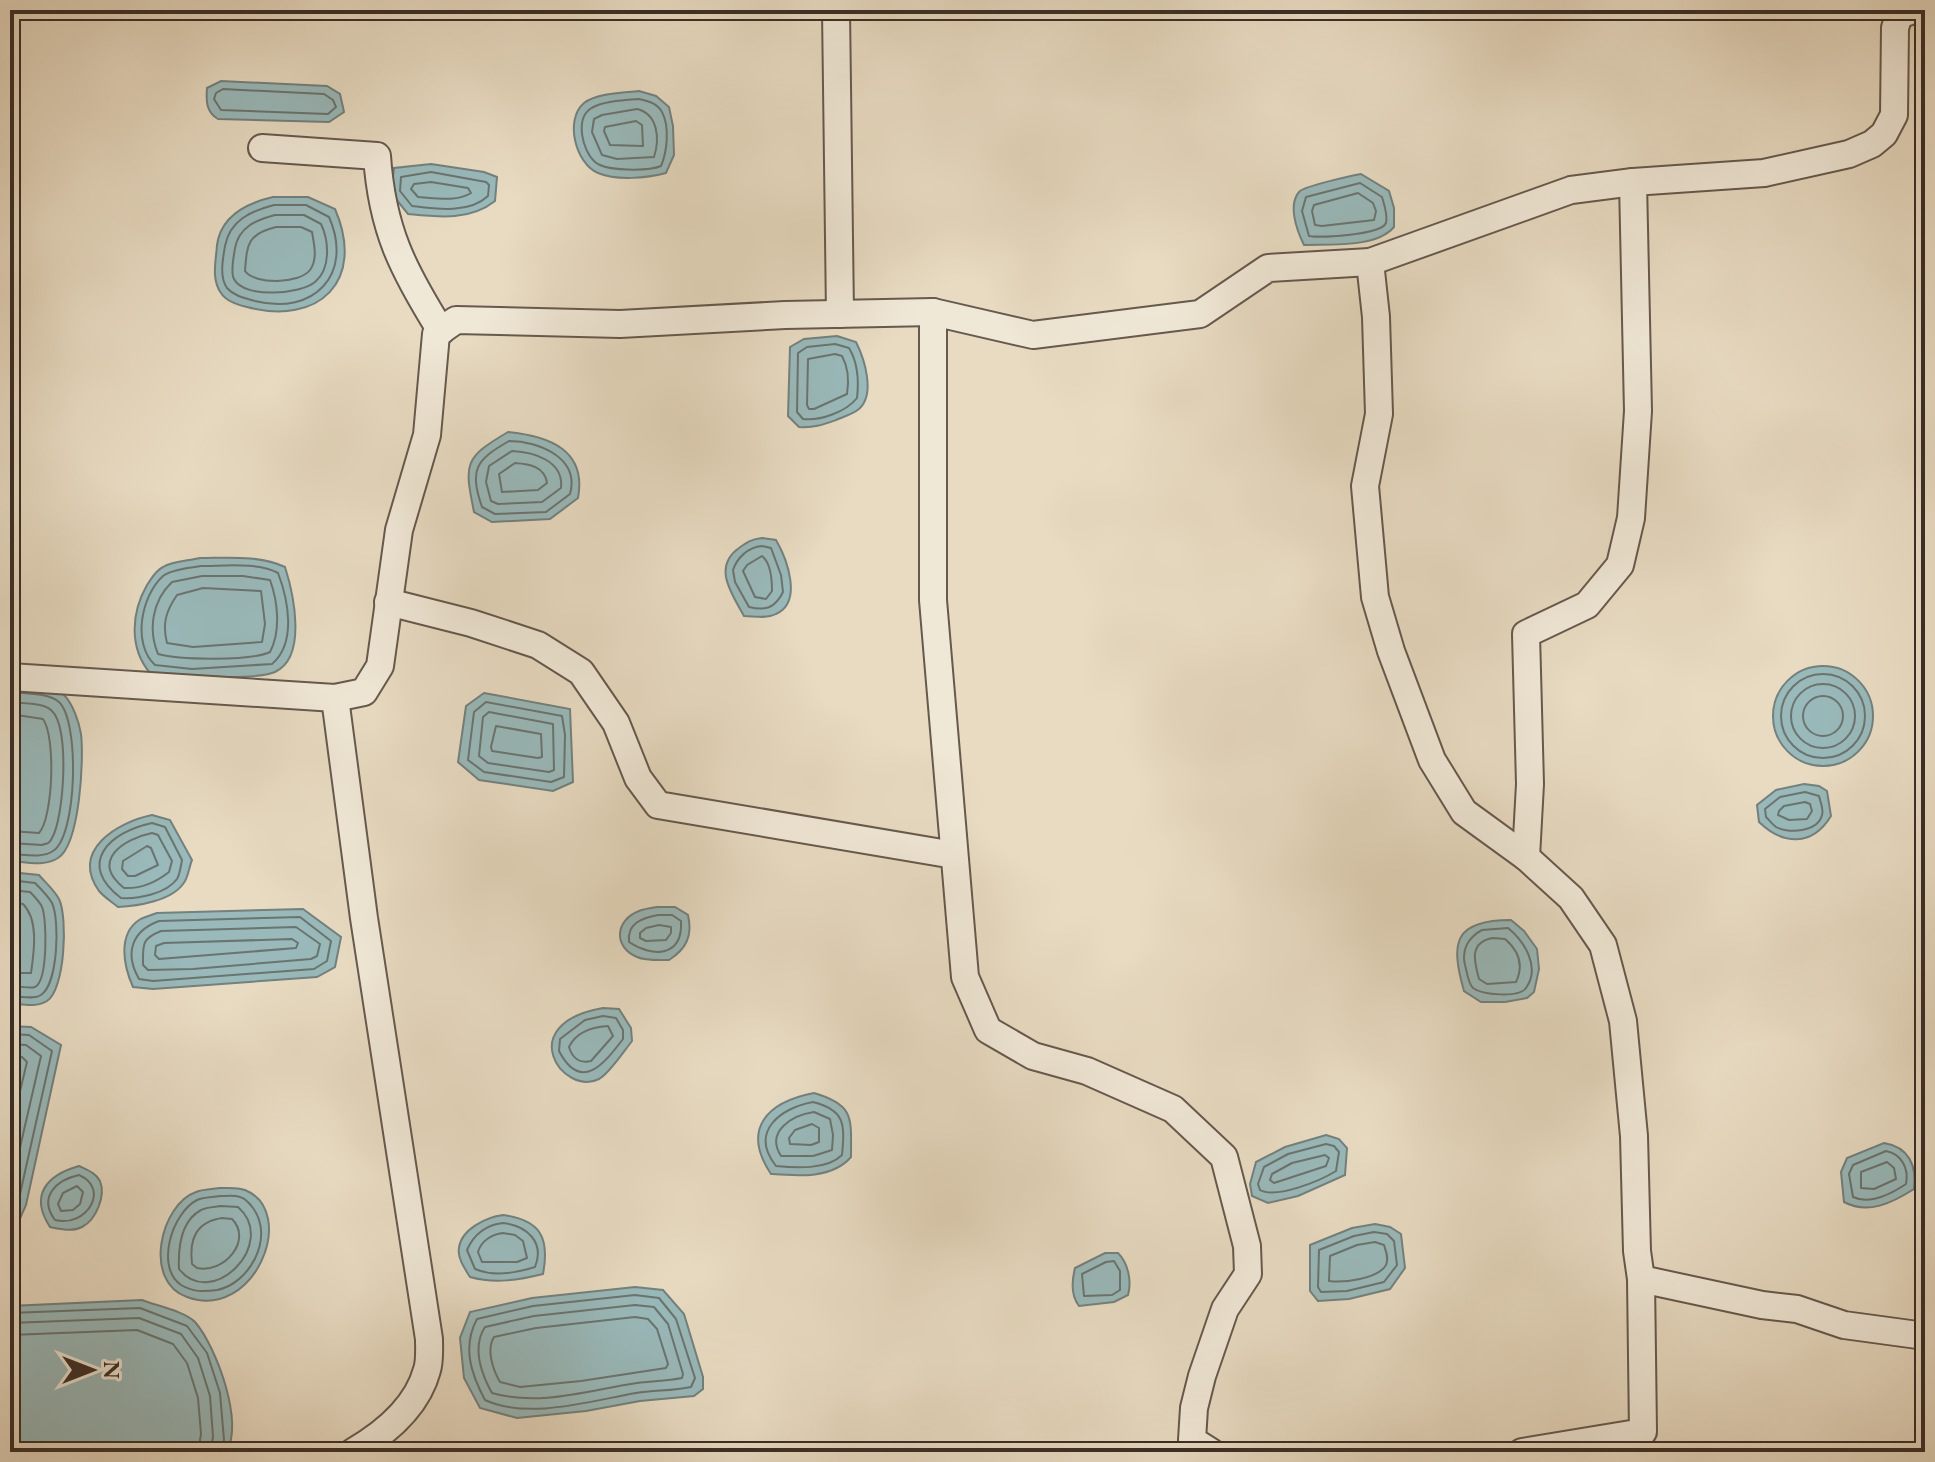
<svg xmlns="http://www.w3.org/2000/svg" width="1935" height="1462" font-family="'EB Garamond',serif">
<style>
.water{fill:#99b9ba;stroke:#73817f;stroke-width:2}
.lines{fill:none;stroke-linecap:round;stroke-linejoin:round}
.shore{stroke:#6a7470;stroke-width:2}
.minor-casing{stroke:#66594e;stroke-width:30}
.minor{stroke:#f0e8d7;stroke-width:26}
</style>
<rect width="100%" height="100%" fill="#e8dbc2"/>
<filter id="stains"><feTurbulence type="fractalNoise" baseFrequency=".0025" numOctaves="4"/><feColorMatrix values="0 0 0 0 .2 0 0 0 0 .09 0 0 0 0 .02 0 0 0 .5 -.17"/></filter>
<radialGradient id="worn" r=".72"><stop offset=".6" stop-color="#630" stop-opacity="0"/><stop offset="1" stop-color="#630" stop-opacity=".3"/></radialGradient>
<g class="water">
<path d="M221 81 327 86 340 94 344 112 329 122 218 119C206 112 206 101 207 88Z"/>
<path d="M639 91 656 96 669 107 673 126 674 155 666 173C647 178 617 181 598 173 576 164 564 120 584 103 597 93 623 93 639 91Z"/>
<path d="M431 164 484 172 497 177 495 201C470 221 438 217 408 214L391 193 394 168Z"/>
<path d="M1361 174 1389 191 1394 208V227C1376 248 1331 244 1304 245 1297 231 1287 204 1300 191 1306 186 1350 176 1361 174Z"/>
<path d="M273 197H308L335 209C366 281 319 326 247 307 238 305 226 301 221 293 211 279 216 261 217 245 221 215 247 203 273 197Z"/>
<path d="M837 336 856 342C864 358 876 394 859 409 853 414 843 417 836 420 822 425 814 428 799 427L788 416 790 347 804 339Z"/>
<path d="M508 432C549 436 587 450 578 498L550 519 492 522 474 512C464 463 464 458 508 432Z"/>
<path d="M762 538 776 540C787 559 803 602 776 614 767 619 754 616 744 616 732 594 712 567 739 548 747 542 752 539 762 538Z"/>
<path d="M200 558C228 558 259 555 285 567 293 592 308 657 275 672 254 681 175 675 150 673 129 648 131 613 147 585 152 578 155 571 163 567 173 561 188 561 200 558Z"/>
<circle cx="1823" cy="716" r="50"/>
<path d="M10 684C26 686 51 684 64 695 73 704 79 722 81 734 84 759 80 844 58 858 44 867 26 862 10 861Z"/>
<polygon points="484,693 570,709 573,782 553,791 479,780 458,762 466,706"/>
<path d="M1804 784 1819 786 1827 791 1831 816C1812 847 1783 845 1759 822L1757 805 1776 790Z"/>
<path d="M152 815 170 820 192 860C189 867 188 879 183 884 171 901 137 906 118 907 112 902 104 897 99 891 70 850 118 822 152 815Z"/>
<path d="M10 872 39 875C45 882 55 891 59 899 68 918 65 989 47 1001 35 1008 23 1004 10 1003Z"/>
<path d="M657 907H675L688 915C693 936 686 949 669 960 659 960 646 961 637 957 613 947 615 920 639 911 644 909 651 908 657 907Z"/>
<path d="M303 909 341 937 335 967 317 977 153 989 133 987C124 967 117 935 139 920 144 917 152 915 157 913Z"/>
<path d="M1511 920 1524 931 1537 949 1539 969 1534 992 1527 998 1505 1002H1481L1464 991C1450 942 1454 920 1511 920Z"/>
<path d="M603 1008 619 1009 631 1028 632 1041C624 1051 609 1074 599 1079 563 1097 512 1024 603 1008Z"/>
<polygon points="10,1026 31,1027 61,1045 26,1205 10,1241"/>
<path d="M814 1093C855 1105 851 1118 851 1157 832 1179 798 1176 771 1174 741 1129 767 1102 814 1093Z"/>
<polygon points="1326,1135 1339,1139 1347,1148 1345,1175 1298,1196 1268,1203 1252,1196 1250,1184 1256,1162 1285,1147"/>
<path d="M1884 1143C1909 1147 1917 1166 1914 1189 1892 1203 1868 1215 1844 1202L1841 1172 1847 1158Z"/>
<path d="M79 1166C87 1170 96 1173 100 1181 106 1196 96 1220 82 1227 72 1232 60 1229 50 1227 29 1195 47 1175 79 1166Z"/>
<path d="M220 1188C228 1188 237 1187 245 1190 299 1212 254 1322 187 1297 142 1281 161 1204 196 1192 203 1189 213 1189 220 1188Z"/>
<path d="M503 1215C540 1220 550 1237 543 1274 519 1280 495 1284 470 1277 465 1269 457 1258 459 1248 461 1229 487 1217 503 1215Z"/>
<polygon points="1375,1224 1390,1227 1401,1234 1405,1268 1390,1289 1349,1299 1318,1301 1310,1291 1310,1245 1352,1228"/>
<path d="M1105 1253H1118C1128 1263 1132 1281 1128 1295L1114 1302 1079 1306C1071 1296 1072 1280 1075 1268Z"/>
<polygon points="635,1287 663,1290 684,1314 703,1377 703,1389 694,1396 640,1401 586,1411 517,1418 480,1408 464,1378 460,1338 470,1312 532,1298"/>
<path d="M142 1300C157 1306 184 1311 195 1322 216 1346 245 1424 226 1452H10V1306Z"/>
</g>
<g class="lines">
<g class="shore">
<polygon points="223,89 324,94 333,100 336,107 328,114 221,110 214,99 216,93"/>
<path d="M639 99C648 101 657 103 662 112 670 127 667 152 661 166 649 171 604 172 594 161 583 151 575 120 590 109 601 101 625 100 639 99Z"/>
<path d="M637 109C658 114 660 139 654 157L617 159 602 155 592 132 594 119 602 115Z"/>
<polygon points="636,121 642,125 643,146 610,145 604,131 605,127"/>
<path d="M431 172 486 182 489 185 488 196C469 214 436 209 412 206L400 191 401 177Z"/>
<path d="M431 182 468 188 471 193C457 202 435 198 418 197L411 189 414 184Z"/>
<path d="M1360 183 1382 197C1384 204 1388 215 1386 223 1381 235 1320 238 1309 236L1302 211 1306 197Z"/>
<polygon points="1358,193 1373,203 1376,211 1374,220 1322,226 1315,225 1312,211 1314,205"/>
<path d="M274 205H306L329 217C354 274 314 316 255 301 245 298 234 296 227 288 219 277 223 258 225 246 230 220 251 211 274 205Z"/>
<path d="M275 215H304L321 224C329 241 331 269 315 282 301 294 244 299 234 279 230 272 234 256 235 248 239 227 256 220 275 215Z"/>
<path d="M276 227H301L312 232C314 244 318 259 310 270 299 284 255 285 245 271 247 245 247 234 276 227Z"/>
<path d="M835 344 849 348C858 363 859 381 857 398 846 412 820 421 803 419L797 412 798 353 807 347Z"/>
<path d="M835 354 842 356C848 367 849 382 847 394L814 409H809L807 405 808 359Z"/>
<path d="M509 441C539 441 580 458 570 494L546 512 495 514 482 507C469 469 476 460 509 441Z"/>
<path d="M512 451C534 452 564 461 561 488L542 502 498 504 491 501 486 482 489 466Z"/>
<path d="M515 463C530 464 545 467 547 483L538 490 502 492 499 474Z"/>
<path d="M762 546 771 548 781 575 783 592C775 608 766 611 749 607L735 582 733 570C737 558 748 547 762 546Z"/>
<path d="M762 556C771 563 772 580 772 591L766 599 755 597 743 571 747 565Z"/>
<path d="M201 566C225 566 257 562 278 573 288 599 297 643 272 664L192 669 155 665C132 644 141 596 163 576 172 569 190 568 201 566Z"/>
<path d="M202 576H243L270 580C278 602 281 631 270 652 252 661 179 660 158 654 148 630 152 601 172 582Z"/>
<path d="M203 588 261 591 265 624 262 642 193 647 167 643C162 624 166 611 177 595Z"/>
<circle cx="1823" cy="716" r="42"/>
<circle cx="1823" cy="716" r="32"/>
<path d="M10 692C24 694 47 692 59 702 80 722 77 836 53 851 41 859 23 854 10 854"/>
<circle cx="1823" cy="716" r="20"/>
<path d="M10 702C22 704 43 702 52 711 70 727 64 818 52 838 49 844 48 843 42 845L10 843"/>
<polygon points="486,702 562,716 565,735 564,777 551,782 484,772 468,760 474,712"/>
<polygon points="489,712 553,724 554,770 549,772 488,763 479,756 483,717"/>
<path d="M10 714 43 719C56 737 53 818 39 833L10 831"/>
<polygon points="496,726 541,734 542,757 538,758 492,751 491,747"/>
<path d="M1805 792 1819 796C1820 801 1824 810 1822 815 1818 832 1788 834 1776 827 1772 824 1769 820 1766 817L1765 809 1780 797Z"/>
<polygon points="1805,802 1810,804 1812,811 1807,819 1789,820 1778,815 1779,811 1784,806"/>
<path d="M152 823 165 827 182 860C181 865 180 874 177 879 166 894 138 899 121 898 76 864 109 832 152 823Z"/>
<path d="M152 833 158 835 172 861 169 872C155 883 141 889 124 888 90 861 123 839 152 833Z"/>
<polygon points="147,846 151,848 158,865 135,876 128,876 122,869 123,861"/>
<path d="M10 880 35 883C40 888 48 896 52 903 60 920 58 984 41 995 33 1000 20 996 10 996"/>
<path d="M10 890 30 892C34 896 40 902 42 907 47 919 48 981 35 987 29 989 17 986 10 985"/>
<path d="M10 902 23 904C39 920 34 952 31 973H10"/>
<path d="M658 915H672L681 921C683 957 653 958 629 942 627 923 642 918 658 915Z"/>
<path d="M300 917 331 941 327 961 314 969 153 981 139 979C124 953 132 931 159 921Z"/>
<polygon points="659,925 671,927 671,933 666,940 646,941 640,938 640,933 646,928"/>
<path d="M296 927 320 944 317 956 311 959 193 969 148 970 143 965C143 945 141 939 161 931Z"/>
<path d="M1508 928C1524 941 1541 967 1526 988 1519 998 1482 995 1473 988 1468 983 1467 972 1465 965 1461 949 1469 937 1482 930Z"/>
<path d="M1493 938 1505 939C1519 951 1524 965 1516 982L1487 984 1479 979C1474 961 1469 942 1493 938Z"/>
<polygon points="292,939 298,943 296,948 159,959 155,955 156,946 164,943"/>
<path d="M603 1016 616 1018 623 1030V1039C604 1064 581 1093 559 1051L560 1039 585 1020Z"/>
<path d="M608 1026 613 1036 591 1061C579 1064 572 1057 569 1047 576 1032 593 1027 608 1026Z"/>
<polyline points="10,1034 29,1035 52,1051 18,1203 10,1223"/>
<polyline points="10,1044 26,1045 41,1056 10,1191"/>
<polyline points="10,1056 22,1057 27,1062 10,1133"/>
<path d="M813 1102C845 1110 845 1124 842 1155 827 1170 796 1168 776 1166 749 1132 780 1108 813 1102Z"/>
<path d="M814 1112 830 1119 833 1135 832 1150 813 1156H781C765 1131 793 1115 814 1112Z"/>
<polygon points="812,1124 819,1128 819,1142 811,1145 790,1144 789,1138 795,1130"/>
<path d="M1326 1144 1334 1146 1339 1152 1336 1171C1320 1181 1276 1199 1260 1190L1258 1184 1264 1167 1288 1154Z"/>
<path d="M1886 1151C1902 1154 1909 1169 1906 1184 1891 1194 1870 1205 1853 1197L1849 1174 1853 1165Z"/>
<polygon points="1325,1155 1329,1158 1326,1166 1274,1183 1270,1180 1272,1174 1292,1163"/>
<polygon points="1887,1162 1894,1168 1896,1179 1874,1189 1861,1188 1861,1172"/>
<path d="M79 1175C111 1189 86 1228 55 1220 38 1197 56 1180 79 1175Z"/>
<polygon points="77,1186 83,1192 80,1204 73,1210 61,1211 58,1204 63,1193"/>
<path d="M221 1196C227 1196 234 1195 240 1197 245 1198 250 1204 253 1208 275 1238 249 1284 217 1290 203 1292 193 1292 181 1285 155 1267 172 1213 197 1200 203 1197 214 1197 221 1196Z"/>
<path d="M221 1206 238 1207C279 1243 212 1311 179 1269 178 1248 181 1221 201 1210 206 1207 215 1207 221 1206Z"/>
<path d="M222 1218 232 1219C253 1240 224 1274 197 1268L192 1264C189 1239 196 1222 222 1218Z"/>
<path d="M503 1223C527 1226 545 1242 535 1267 516 1273 493 1277 475 1269L467 1250C474 1234 486 1225 503 1223Z"/>
<polygon points="1374,1232 1387,1234 1394,1241 1397,1265 1384,1282 1347,1291 1321,1292 1318,1287 1319,1250 1354,1236"/>
<path d="M503 1233 515 1235 523 1241 527 1258 517 1262H482L478 1252C481 1241 492 1234 503 1233Z"/>
<path d="M1375 1242 1384 1245C1386 1251 1389 1258 1386 1265 1378 1279 1343 1283 1329 1281L1330 1256 1357 1245Z"/>
<polygon points="1114,1261 1120,1271 1120,1290 1112,1295 1084,1296 1082,1274 1106,1262"/>
<path d="M635 1295 659 1298 676 1319 695 1378 691 1387C673 1391 655 1390 636 1393 590 1401 528 1420 485 1400 471 1374 462 1347 477 1319L533 1306Z"/>
<path d="M635 1305 654 1307 668 1324 683 1374 682 1378C667 1381 652 1381 637 1383 590 1390 540 1407 492 1393 481 1373 472 1347 485 1327L534 1316Z"/>
<polyline points="10,1313 140,1308 187,1326 207,1353 220,1393 224,1440 220,1452"/>
<path d="M635 1317 648 1319 657 1329 668 1364 666 1368 581 1381 520 1387 500 1382C493 1370 486 1350 494 1337L536 1328Z"/>
<polyline points="10,1323 139,1318 181,1334 198,1358 210,1396 213,1437 210,1452"/>
<polyline points="10,1335 137,1330 173,1344 187,1363 198,1398 201,1434 198,1452"/>
</g>
<defs>
<g id="minor">
<polyline points="836,10 840,314"/>
<path d="M262 148 377 156C382 230 403 270 441 331"/>
<polyline points="1370,262 1376,317 1379,414 1365,486 1375,597 1391,651 1432,760 1464,812 1526,857 1571,898 1603,945 1623,1021 1634,1136 1637,1251 1641,1279 1762,1305 1797,1309 1844,1325 1925,1336"/>
<polyline points="933,312 933,600 965,977 988,1030 1033,1056 1087,1071 1173,1109 1224,1157 1247,1246 1248,1274 1225,1309 1202,1376 1194,1408 1192,1440 1211,1452"/>
<polyline points="388,602 471,623 538,645 581,672 616,723 638,778 658,805 954,855"/>
<polyline points="10,677 335,698 364,692 380,666 399,530 427,435 436,334 456,320 620,324 785,315 933,312 1033,335 1200,314 1268,268 1370,262 1571,190 1633,182 1764,173 1849,154 1872,144 1884,134 1894,115 1895,28 1899,15 1913,10"/>
<path d="M335 698 364 918 429 1339C429 1349 430 1361 427 1370 417 1407 384 1434 353 1452"/>
<polyline points="1526,857 1530,784 1526,634 1587,605 1620,565 1631,518 1638,411 1633,182"/>
<polyline points="1522,1452 1643,1432 1641,1279"/>
</g>
</defs>
<use href="#minor" class="minor-casing"/>
<use href="#minor" class="minor"/>
</g>
<rect width="1935" height="1462" fill="none" stroke="#e8dbc2" stroke-width="40"/>
<rect x="12" y="12" width="1911" height="1438" fill="none" stroke="#3a2e27" stroke-width="4"/>
<rect x="20" y="20" width="1895" height="1422" fill="none" stroke="#3a2e27" stroke-width="2"/>
<g transform="translate(92 1370) rotate(90)" stroke="#f0e8d7" stroke-width="6" paint-order="stroke">
<path d="M0-6L14 30L0 20L-14 30Z" fill="#3a2e27"/>
<text y="-12" font-size="22" font-weight="bold" text-anchor="middle" fill="#3a2e27">N</text>
</g>
<rect width="100%" height="100%" filter="url(#stains)"/>
<rect width="100%" height="100%" fill="url(#worn)"/>
</svg>
